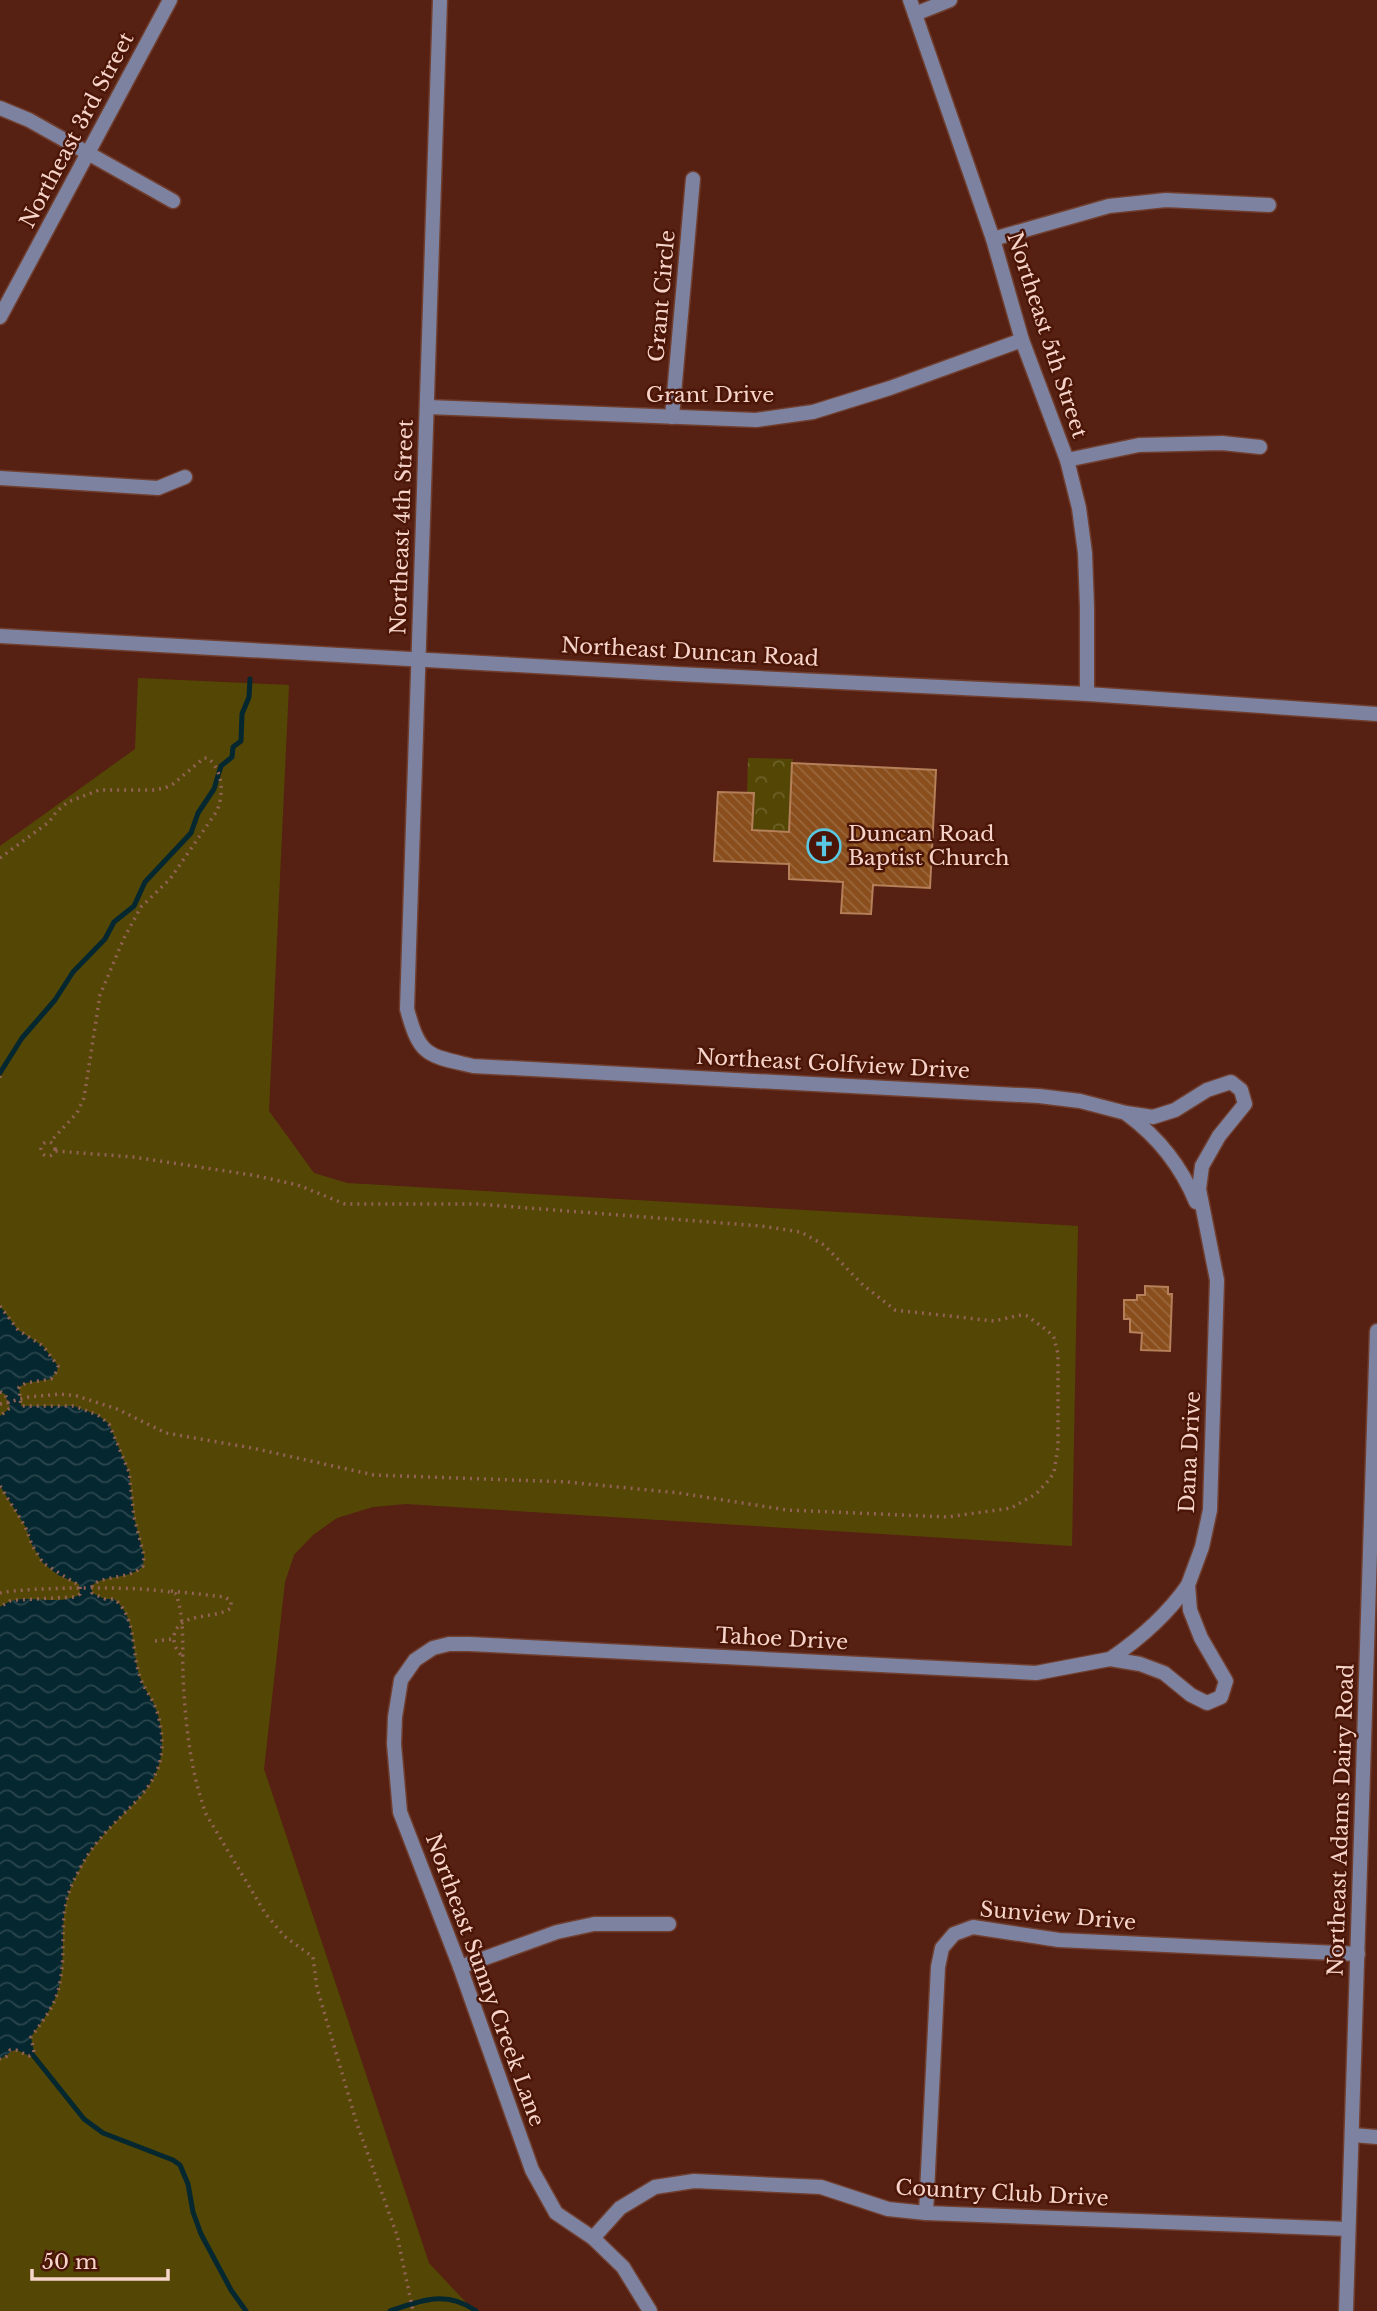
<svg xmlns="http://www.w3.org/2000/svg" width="1377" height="2311" font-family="'Libre Baskerville',serif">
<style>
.grass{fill:#544705}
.park{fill:url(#park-crowns)}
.water{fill:url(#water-waves)}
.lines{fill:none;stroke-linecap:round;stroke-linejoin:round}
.stream{stroke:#05272f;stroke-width:5}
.building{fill:url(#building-back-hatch);stroke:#b47f59;stroke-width:2}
.minor-casing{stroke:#703e2f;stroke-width:17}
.tertiary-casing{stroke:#703e2f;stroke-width:17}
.path{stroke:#916255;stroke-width:3.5;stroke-dasharray:2 5;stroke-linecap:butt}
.minor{stroke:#7c829f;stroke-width:14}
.tertiary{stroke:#7c829f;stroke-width:14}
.labels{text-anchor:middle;stroke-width:5;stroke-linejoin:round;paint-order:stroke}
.street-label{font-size:21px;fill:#f7d4ca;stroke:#4b1607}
.poi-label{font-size:21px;fill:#f7d4ca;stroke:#4b1607;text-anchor:start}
</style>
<defs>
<pattern id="park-crowns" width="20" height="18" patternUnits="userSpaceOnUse" patternTransform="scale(1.75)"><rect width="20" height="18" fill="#544705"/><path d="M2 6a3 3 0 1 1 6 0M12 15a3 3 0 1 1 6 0" fill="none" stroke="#6d6128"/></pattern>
<pattern id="water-waves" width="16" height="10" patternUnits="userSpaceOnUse" patternTransform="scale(1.75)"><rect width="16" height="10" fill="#05272f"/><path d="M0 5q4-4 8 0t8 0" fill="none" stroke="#2a454c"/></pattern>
<pattern id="building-back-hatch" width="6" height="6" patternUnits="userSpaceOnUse" patternTransform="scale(1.75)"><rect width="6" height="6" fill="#894e1c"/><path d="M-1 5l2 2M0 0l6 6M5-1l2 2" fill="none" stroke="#9a673c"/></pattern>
</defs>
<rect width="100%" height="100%" fill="#562112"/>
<polygon class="grass" points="138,678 289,685 269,1111 314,1173 347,1183 1078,1226 1072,1546 406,1504 373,1507 337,1518 313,1535 294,1555 285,1582 264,1769 429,2263 474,2311 0,2311 0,846 135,749"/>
<polygon class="park" points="748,758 793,759 789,832 752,830 754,794 747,793"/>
<path class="water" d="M0 1306 18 1330 43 1346 58 1366 57 1371 51 1379 26 1383 19 1387 21 1406H74L98 1415 109 1424 129 1472 134 1517 144 1556 143 1566C129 1580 108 1574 92 1585V1593L105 1599H114C137 1617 131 1651 140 1677 145 1692 154 1699 158 1715 176 1784 130 1800 95 1845 86 1856 79 1870 73 1882 58 1915 66 1943 61 1976 57 2005 45 2016 31 2037L34 2052 29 2056C8 2045 16 2052 0 2059V1607C22 1589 57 1609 80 1594L79 1584 58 1575 43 1563 32 1545 25 1526 0 1486V1416L10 1408 5 1394 0 1392Z"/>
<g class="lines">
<g class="stream">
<polyline points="0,1073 22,1038 55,1000 73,972 105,939 114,922 134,906 145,882 191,833 198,813 214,789 221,766 232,757 233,747 241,741 242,714 249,697 250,679"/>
<polyline points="32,2054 84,2119 103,2133 173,2160 180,2165 188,2184 193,2212 201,2234 231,2290 246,2311"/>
<path d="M390 2311C421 2300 447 2290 476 2311"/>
</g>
</g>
<g class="building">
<polygon points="792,763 936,770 930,888 873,885 871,914 841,913 843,882 789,879 789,864 714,861 718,792 754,793 752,830 789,832"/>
<polygon points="1145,1286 1168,1287 1168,1294 1172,1294 1170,1351 1141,1350 1142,1333 1130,1332 1130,1319 1124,1319 1124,1300 1137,1300 1137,1295 1145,1295"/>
</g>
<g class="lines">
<defs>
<g id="minor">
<path d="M440 0 407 1009C420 1057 427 1055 473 1066L1039 1096 1080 1101 1126 1113 1153 1117 1175 1110 1207 1090 1231 1082 1241 1090 1245 1104 1219 1136 1202 1166 1199 1189 1217 1280 1210 1510 1202 1547 1188 1585 1190 1610 1201 1638 1226 1681 1221 1697 1207 1703 1191 1695 1164 1673 1140 1664 1110 1659 1036 1673 469 1644H449L433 1648 415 1660 401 1680 395 1717 394 1744 400 1812 460 1967 532 2170 556 2213 593 2238 623 2267 650 2311"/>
<polyline points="910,0 993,239 1022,340 1067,460 1079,508 1085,553 1087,607 1087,694"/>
<polyline points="915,14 950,0"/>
<polyline points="0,108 29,120 173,201"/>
<polyline points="993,239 1109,206 1166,200 1269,205"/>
<polyline points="0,317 170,0"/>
<polyline points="428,407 756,420 813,412 890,388 1022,340"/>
<polyline points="672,417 693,179"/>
<polyline points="1067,460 1139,445 1222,443 1260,447"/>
<polyline points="0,478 158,488 185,477"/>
<path d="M1128 1115C1159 1138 1181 1166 1196 1202"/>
<path d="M1110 1659C1141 1638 1167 1615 1188 1585"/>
<polyline points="460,1967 557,1932 594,1924 669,1924"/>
<polyline points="1353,2135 1377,2137"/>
<polyline points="926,2213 938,1967 942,1948 954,1934 973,1927 1059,1940 1358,1954"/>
<polyline points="593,2238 620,2208 655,2187 694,2181 821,2187 888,2209 926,2213 1348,2229"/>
<polyline points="1346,2311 1377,1331"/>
</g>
<polyline id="tertiary" points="0,636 677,674 1087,694 1377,714"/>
</defs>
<use href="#minor" class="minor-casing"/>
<use href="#tertiary" class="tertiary-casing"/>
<g class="path">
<path d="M0 858 49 822 57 811 68 802 99 790H153L165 788 173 784 204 758H208C223 771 224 793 217 811L170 879 141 907 124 938 100 995 84 1098 77 1113 50 1142"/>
<polyline points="0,1076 0,1078"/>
<circle cx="48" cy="1149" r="7"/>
<path d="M0 1306 18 1330 43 1346 58 1366 57 1371 51 1379 26 1383 19 1387 21 1406H74L98 1415 109 1424 129 1472 134 1517 144 1556 143 1566C129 1580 108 1574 92 1585V1593L105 1599H114C137 1617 131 1651 140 1677 145 1692 154 1699 158 1715 176 1784 130 1800 95 1845 86 1856 79 1870 73 1882 58 1915 66 1943 61 1976 57 2005 46 2016 31 2037L34 2052 29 2056 16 2050H10L6 2057 0 2059"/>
<polyline points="0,1392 5,1394 10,1408 0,1416"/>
<polyline points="0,1404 29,1397 60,1394 77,1396 117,1409 166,1433 252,1448 374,1475 567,1482 679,1493 787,1510 948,1517 1011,1508 1036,1494 1049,1480 1054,1472 1058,1447 1058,1354 1054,1338 1048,1331 1027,1316 1021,1315 994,1321 895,1310 863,1285 824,1245 801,1232 761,1226 477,1204 345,1204 298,1185 252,1175 133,1157 55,1151"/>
<polyline points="0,1486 25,1526 32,1545 43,1563 80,1586 80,1594 75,1597 16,1600 10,1601 0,1607"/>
<path d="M171 1591 225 1597 231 1601V1608C215 1620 178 1611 174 1636 173 1644 177 1651 182 1656"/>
<path d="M0 1593C24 1587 157 1585 176 1594 185 1618 182 1649 183 1675 185 1721 190 1770 206 1814L265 1913 284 1936 313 1957 317 1988 357 2124 397 2235 413 2311"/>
<polyline points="155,1641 174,1639"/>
</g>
<use href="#minor" class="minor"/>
<use href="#tertiary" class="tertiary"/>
</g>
<defs>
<symbol id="church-ring" viewBox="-11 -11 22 22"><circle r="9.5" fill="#4b1607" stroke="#58c8e4" stroke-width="1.5"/><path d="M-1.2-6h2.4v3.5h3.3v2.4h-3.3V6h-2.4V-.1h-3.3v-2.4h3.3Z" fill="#58c8e4"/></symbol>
</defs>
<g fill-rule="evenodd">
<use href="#church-ring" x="805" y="827" width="38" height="38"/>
</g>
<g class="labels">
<g class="street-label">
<text transform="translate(77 130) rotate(-62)" y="7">Northeast 3rd Street</text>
<text transform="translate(662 296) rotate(-85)" y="7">Grant Circle</text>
<text transform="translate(1047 335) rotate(72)" y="7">Northeast 5th Street</text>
<text x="710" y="402">Grant Drive</text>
<text transform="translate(402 527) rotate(-88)" y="7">Northeast 4th Street</text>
<text transform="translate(690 652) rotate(3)" y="7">Northeast Duncan Road</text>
<text transform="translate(833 1064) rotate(3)" y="7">Northeast Golfview Drive</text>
<text transform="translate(1190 1452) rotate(-87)" y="7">Dana Drive</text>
<text transform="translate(782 1639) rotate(3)" y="7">Tahoe Drive</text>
<text transform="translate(1341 1820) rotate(-88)" y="7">Northeast Adams Dairy Road</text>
<text transform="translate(1058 1916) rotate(5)" y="7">Sunview Drive</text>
<text transform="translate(485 1980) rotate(70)" y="7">Northeast Sunny Creek Lane</text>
<text transform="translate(1002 2193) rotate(3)" y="7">Country Club Drive</text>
</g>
<g class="poi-label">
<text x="848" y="841">Duncan Road<tspan x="848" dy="24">Baptist Church</tspan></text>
</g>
</g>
<path d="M32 2269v10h136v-10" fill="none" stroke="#f7d4ca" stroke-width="3.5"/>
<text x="42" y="2269" font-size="21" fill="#f7d4ca" stroke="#4b1607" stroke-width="5" paint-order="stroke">50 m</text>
</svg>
